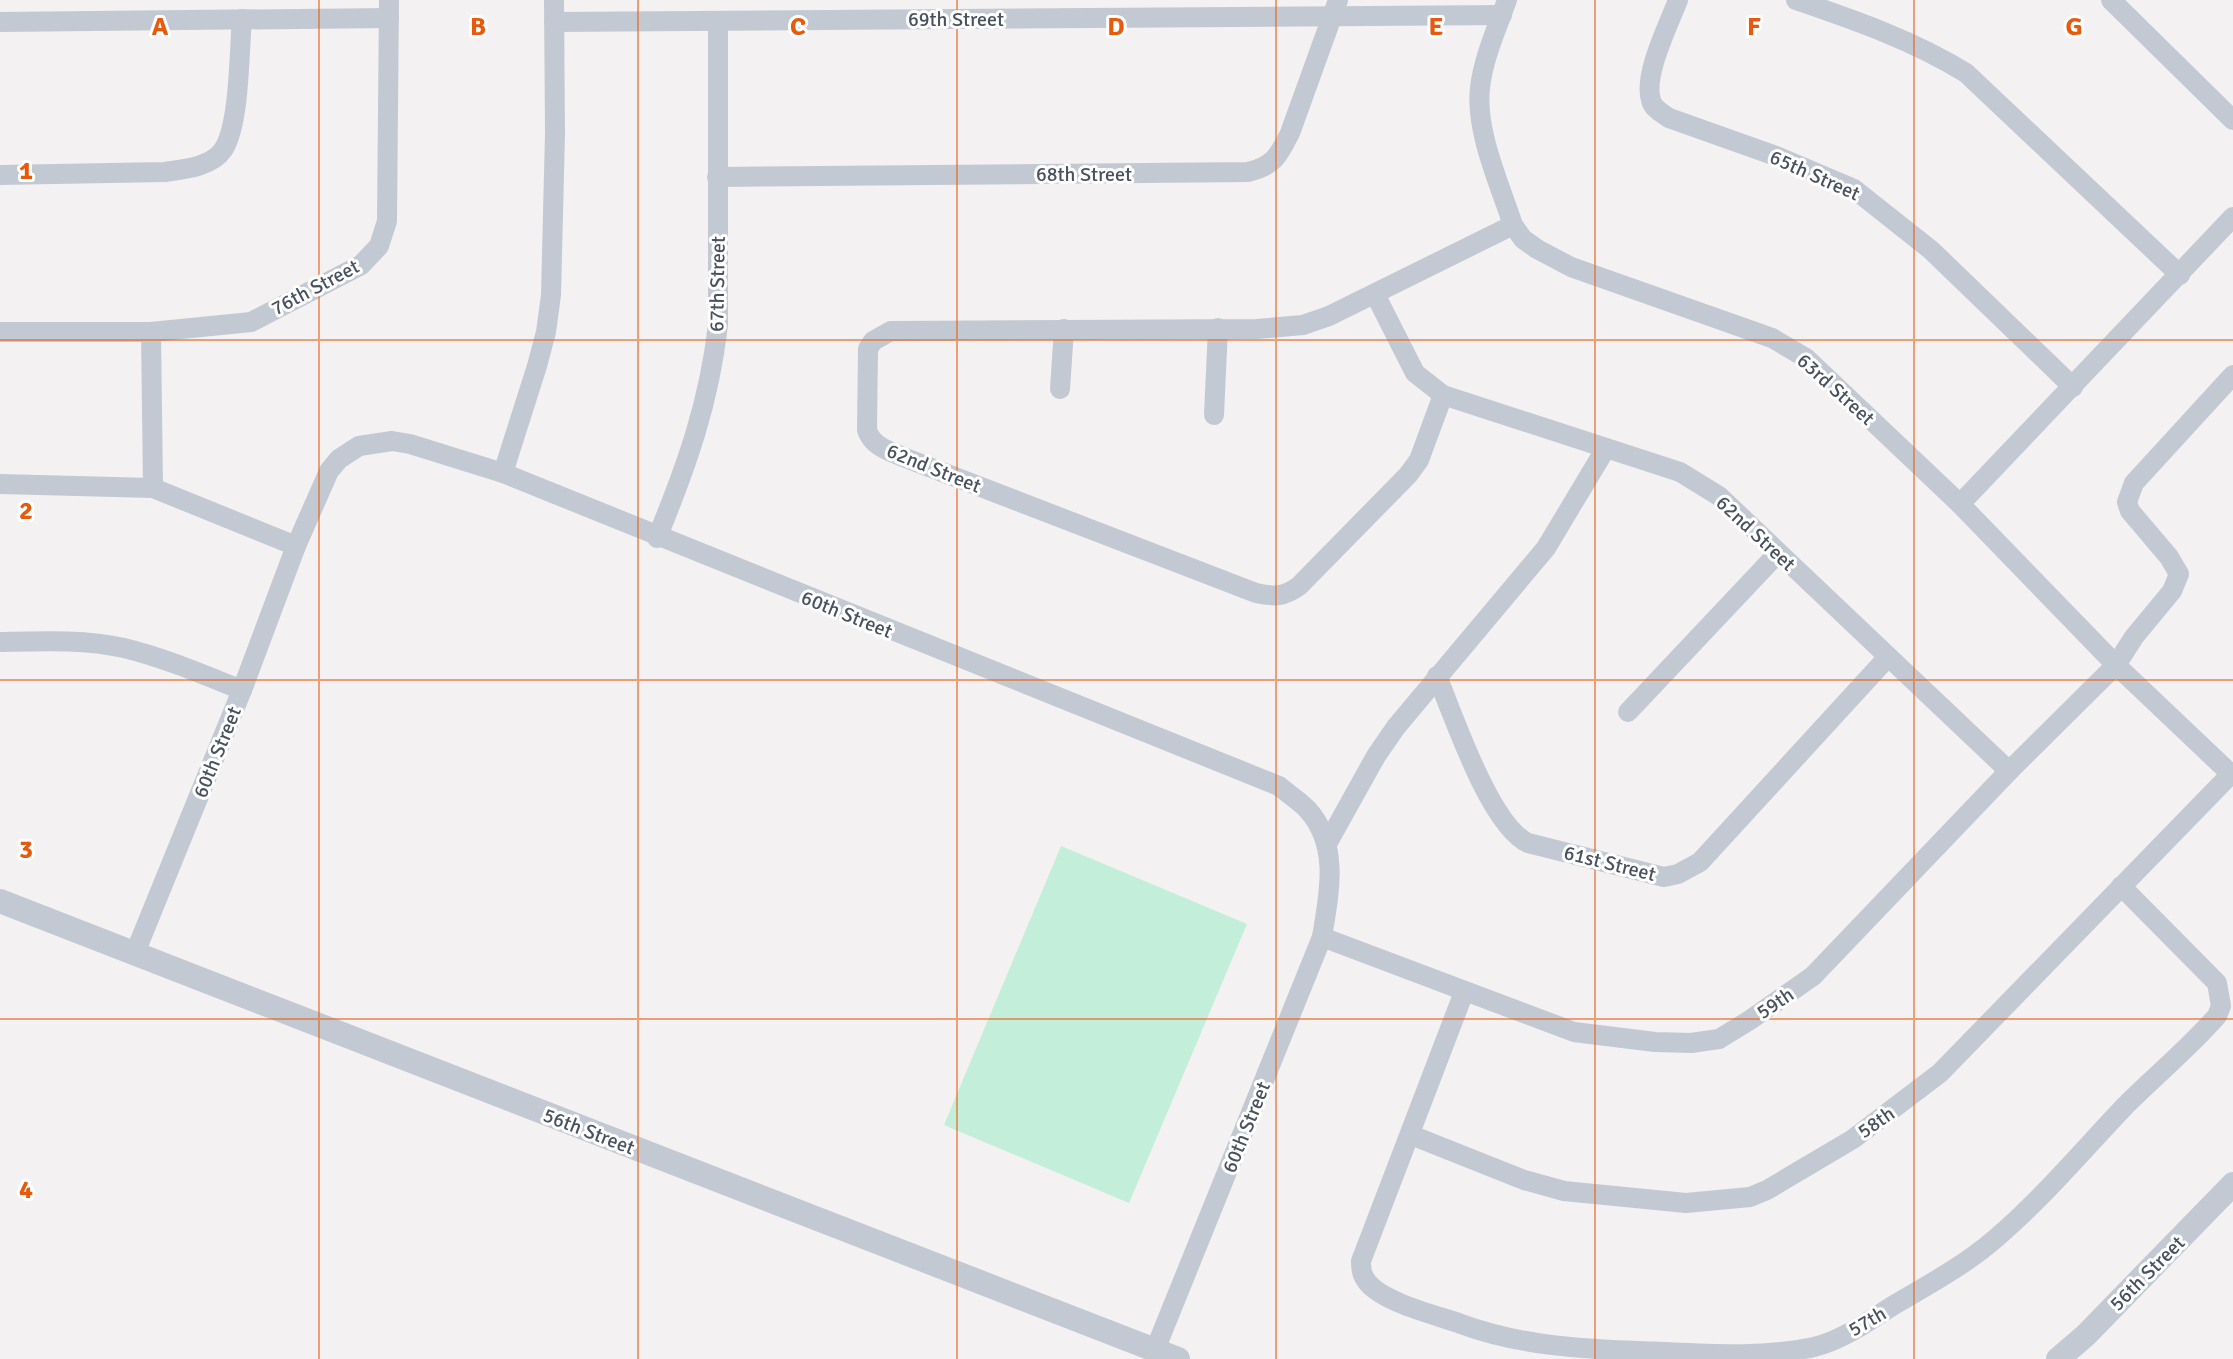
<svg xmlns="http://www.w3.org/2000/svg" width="2233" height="1359" font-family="Signika,sans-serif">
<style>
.green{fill:#c3eeda}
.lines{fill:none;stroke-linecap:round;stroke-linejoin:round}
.minor{stroke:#c3c9d2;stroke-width:20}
.tertiary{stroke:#c3c9d2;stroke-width:24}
.grid{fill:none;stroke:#e8590c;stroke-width:2;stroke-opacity:0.55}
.labels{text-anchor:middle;stroke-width:6;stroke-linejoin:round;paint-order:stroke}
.street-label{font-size:20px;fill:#4a515e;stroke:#fff}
.grid-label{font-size:26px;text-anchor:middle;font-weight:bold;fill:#e8590c;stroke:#fff;stroke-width:6;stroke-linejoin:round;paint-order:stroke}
</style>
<rect width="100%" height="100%" fill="#f3f1f1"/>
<polygon class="green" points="1061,846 1247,924 1129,1203 944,1125"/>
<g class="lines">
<g class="minor">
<path d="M1507 0C1497 28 1483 59 1480 88 1475 131 1500 185 1513 225L1523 239 1537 249 1571 267 1772 338 1806 358 1960 504 2116 665 2233 776"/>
<path d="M1678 0C1669 24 1643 75 1651 100 1653 109 1662 113 1669 118L1776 156 1854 189 1931 250 2073 387"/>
<path d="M1796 0C1854 20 1913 40 1966 73L2180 275"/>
<polyline points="2111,0 2233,120"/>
<polyline points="0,22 389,18"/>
<polyline points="554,22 1502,15"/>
<path d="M0 175 165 172C184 169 211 167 223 150 240 125 239 51 242 19"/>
<path d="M717 177 1248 172C1274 166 1279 155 1290 133L1338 0"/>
<polyline points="1375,294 1415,373 1443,395 1680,472 1719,496 2009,771"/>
<polyline points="0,332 151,332 251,322 361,265 379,246 387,221 389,0"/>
<polyline points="151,332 153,488"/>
<polyline points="1060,389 1064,329"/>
<path d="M1443 395 1419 460 1408 475 1299 586C1284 597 1274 597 1256 593L903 457C889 451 872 446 867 430L868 349 873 341 891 331 1257 329 1303 325 1329 316 1513 225"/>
<polyline points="1214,415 1218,328"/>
<polyline points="503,473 537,366 546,332 551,295 555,133 554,0"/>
<polyline points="0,484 153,488 296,546"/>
<polyline points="1960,504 2233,217"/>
<path d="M657 538C687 465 709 403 718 325V21"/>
<path d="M0 642C42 641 84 639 124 648 165 658 204 675 242 690"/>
<path d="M1437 676C1454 717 1490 825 1528 843L1664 877 1678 874 1700 862 1887 658"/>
<polyline points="1628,712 1778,553"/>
<polyline points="1327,844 1376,756 1396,727 1546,548 1606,448"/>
<polyline points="1322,937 1574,1032 1655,1042 1691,1043 1719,1039 1750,1020 1813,976 2009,771 2116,665 2134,637 2172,591 2179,574 2169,557 2130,511 2127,502 2134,483 2233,375"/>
<path d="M135 953 242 690 296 546 329 471 339 459 359 446 392 441 410 444 503 473 1279 786C1288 794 1300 801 1308 810 1340 846 1329 894 1322 937L1155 1350"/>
<path d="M1464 992 1361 1261C1361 1270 1362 1276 1368 1283 1385 1303 1436 1315 1461 1324 1518 1345 1579 1349 1639 1351 1696 1353 1758 1359 1814 1347 1843 1340 1870 1320 1894 1305 1928 1285 1965 1265 1995 1239 2043 1198 2083 1150 2126 1105 2156 1075 2189 1048 2217 1016L2221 1006 2217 983 2121 886"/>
<polyline points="1411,1135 1524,1180 1564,1191 1686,1203 1750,1197 1767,1190 1853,1139 1940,1073 2231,774"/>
</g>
<g class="tertiary">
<polyline points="0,901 1178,1359"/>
<polyline points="2058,1359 2086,1335 2233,1184"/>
</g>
</g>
<path class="grid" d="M319 0V1359M638 0V1359M957 0V1359M1276 0V1359M1595 0V1359M1914 0V1359M0 340H2233M0 680H2233M0 1019H2233"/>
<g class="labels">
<g class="street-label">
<text x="956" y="26">69th Street</text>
<text x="1084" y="181">68th Street</text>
<text transform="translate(1815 175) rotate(24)" y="7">65th Street</text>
<text transform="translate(717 284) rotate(-89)" y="7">67th Street</text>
<text transform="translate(315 287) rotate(-28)" y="7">76th Street</text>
<text transform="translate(1836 389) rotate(42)" y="7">63rd Street</text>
<text transform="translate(934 468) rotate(22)" y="7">62nd Street</text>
<text transform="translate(1756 533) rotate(43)" y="7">62nd Street</text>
<text transform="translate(847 614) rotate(22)" y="7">60th Street</text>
<text transform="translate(217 752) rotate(-68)" y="7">60th Street</text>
<text transform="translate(1610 863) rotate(14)" y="7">61st Street</text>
<text transform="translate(1775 1003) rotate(-34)" y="7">59th</text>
<text transform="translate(1876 1122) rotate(-35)" y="7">58th</text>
<text transform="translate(1246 1127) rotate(-68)" y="7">60th Street</text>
<text transform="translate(589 1131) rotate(21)" y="7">56th Street</text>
<text transform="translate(2147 1273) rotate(-45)" y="7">56th Street</text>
<text transform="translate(1867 1321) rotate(-30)" y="7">57th</text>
</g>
</g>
<g class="grid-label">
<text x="160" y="35">A</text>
<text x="478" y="35">B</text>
<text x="798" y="35">C</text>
<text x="1116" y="35">D</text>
<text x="1436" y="35">E</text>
<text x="1754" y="35">F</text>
<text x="2074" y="35">G</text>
<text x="26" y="179">1</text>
<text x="26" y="519">2</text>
<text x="26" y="858">3</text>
<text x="26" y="1198">4</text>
</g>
</svg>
